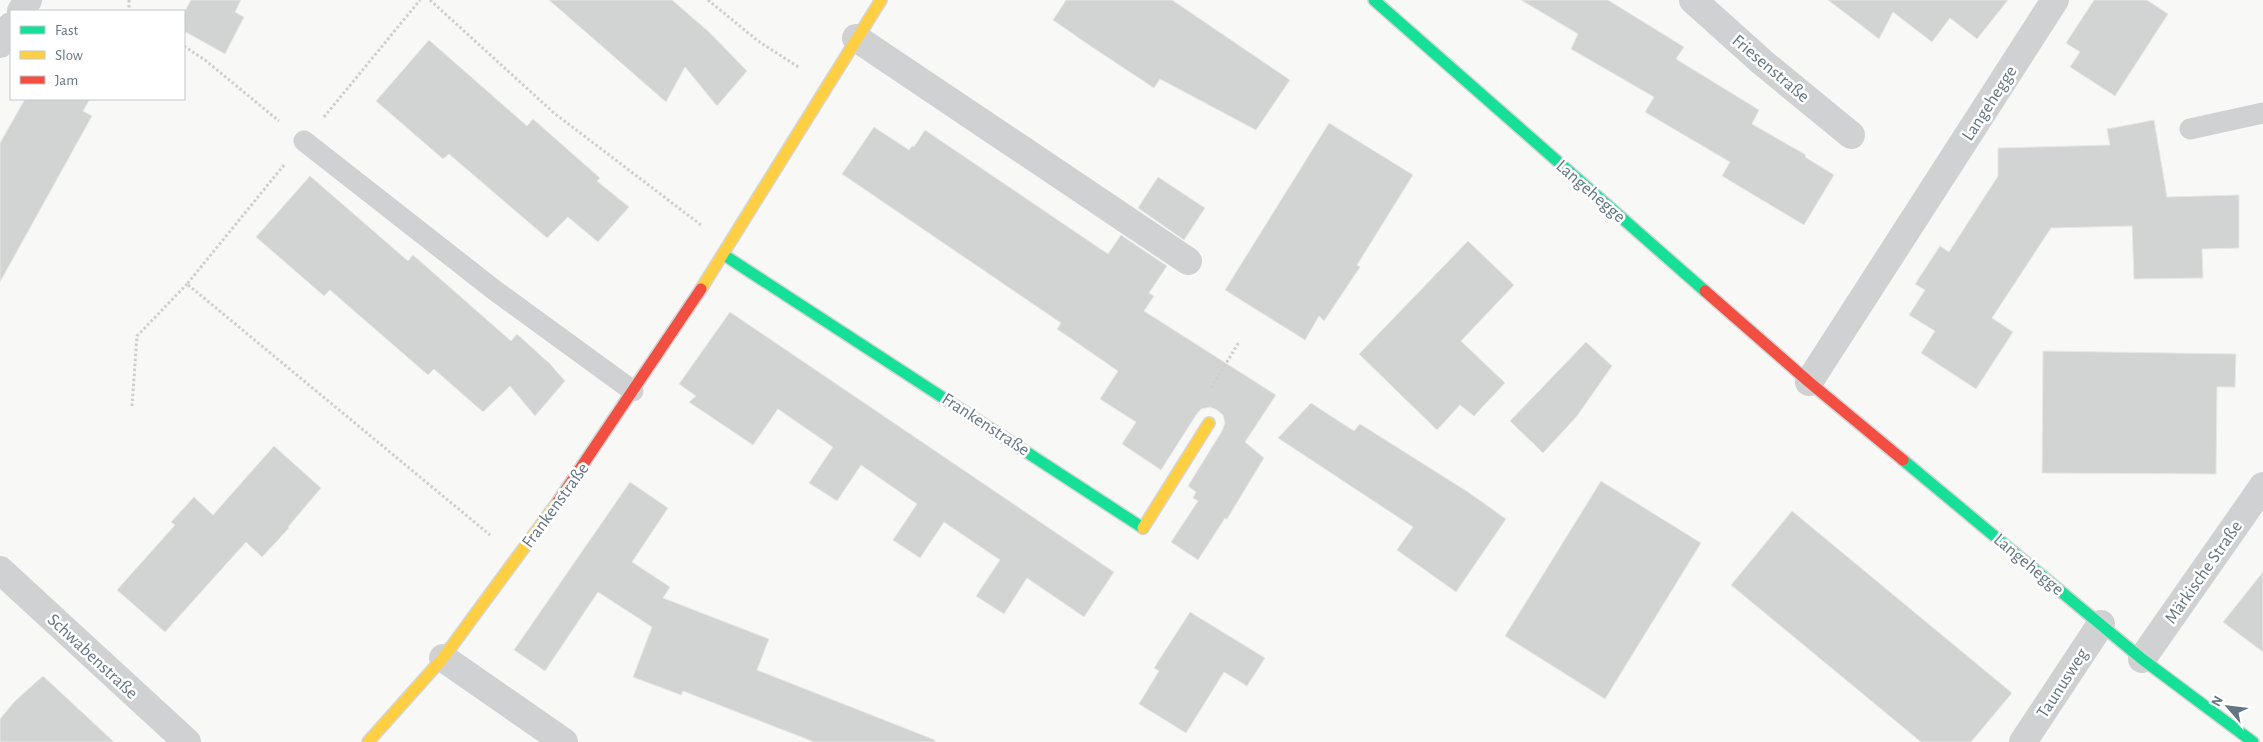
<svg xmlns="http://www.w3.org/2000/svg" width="2263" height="742" font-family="'Alegreya Sans',sans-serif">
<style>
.building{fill:#d2d3d3;stroke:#e8e8e6}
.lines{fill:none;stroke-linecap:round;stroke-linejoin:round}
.fast-casing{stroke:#d4d6d6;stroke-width:14}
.slow-casing{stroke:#d4d6d6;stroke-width:14}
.jam-casing{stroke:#d4d6d6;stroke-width:14}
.path{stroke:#cecece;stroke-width:3;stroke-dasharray:2.5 2.5;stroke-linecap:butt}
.lane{stroke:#cfd1d2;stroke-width:21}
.street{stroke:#cfd1d2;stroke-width:28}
.fast{stroke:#16e098;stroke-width:11}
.slow{stroke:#ffcf43;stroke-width:11}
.jam{stroke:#f24e42;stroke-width:11}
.labels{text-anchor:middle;stroke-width:5;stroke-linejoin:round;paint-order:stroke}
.street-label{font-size:18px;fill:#637482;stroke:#fff}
</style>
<rect width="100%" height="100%" fill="#f8f8f7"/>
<g class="building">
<polygon points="191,0 241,0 235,12 244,17 225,54 184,31 184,13"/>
<polygon points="549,0 672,0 709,32 747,71 717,106 685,67 666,102"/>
<polygon points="1066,0 1172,0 1290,80 1256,130 1160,79 1154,88 1089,45 1053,20"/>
<polygon points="1521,0 1608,0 1684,47 1676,59 1759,110 1752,124 1806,155 1805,157 1834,175 1804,225 1722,176 1730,162 1645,112 1654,97 1571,49 1578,34"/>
<polygon points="1828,0 2008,0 1977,39 1950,18 1932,42 1893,12 1879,39"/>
<polygon points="2094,0 2147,0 2168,14 2115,96 2070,67 2080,52 2066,43"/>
<polygon points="429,40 527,126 533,119 600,178 597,181 629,207 598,242 568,217 547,238 449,154 443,159 376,101"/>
<polygon points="25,99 90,99 83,111 92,116 0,282 0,143"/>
<polygon points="2154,120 2167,197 2239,195 2239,248 2202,249 2203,278 2134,279 2132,226 2051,228 1992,318 2013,332 1976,389 1921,353 1935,331 1909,315 1925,290 1915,284 1940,246 1949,252 1998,176 1998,148 2110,145 2107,129"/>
<polygon points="1329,123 1413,175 1357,265 1360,267 1324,321 1319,316 1305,340 1225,290"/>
<polygon points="874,127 909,150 912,146 914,147 925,130 1108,254 1121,235 1167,266 1149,293 1154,296 1144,311 1276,395 1245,442 1264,458 1227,519 1225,518 1198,560 1171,542 1198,501 1193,498 1196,492 1188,486 1222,431 1225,423 1223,415 1217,410 1210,407 1201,409 1196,415 1161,470 1122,444 1136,422 1100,399 1118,371 1057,329 1061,323 842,174"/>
<polygon points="310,176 408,261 413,255 511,341 517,334 550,364 565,381 535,416 510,386 483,412 434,369 428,375 330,290 324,296 256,237"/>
<polygon points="1158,177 1205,208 1184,240 1138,208"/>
<polygon points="1468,241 1514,285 1461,341 1505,383 1474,416 1460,405 1437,430 1359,354"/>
<polygon points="730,312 1114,572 1084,617 1027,578 1004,614 976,596 1000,560 944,522 920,558 893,540 917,504 861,465 837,501 809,483 833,447 778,409 753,445 689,402 696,396 679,384"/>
<polygon points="1586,342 1612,366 1577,416 1543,453 1510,421"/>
<polygon points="2043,351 2236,354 2235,387 2217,387 2216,474 2042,473"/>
<polygon points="1311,403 1354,431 1360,424 1468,492 1506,519 1456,592 1397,550 1413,527 1278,438"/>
<polygon points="274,446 321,488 288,527 289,528 262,557 246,542 165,632 117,590 175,525 171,522 194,497 213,515"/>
<polygon points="1601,481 1701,543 1605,699 1505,636"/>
<polygon points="630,482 668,508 632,562 670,587 663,598 769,639 757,670 935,740 935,742 814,742 683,691 681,695 633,677 652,627 598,592 545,671 514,650"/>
<polygon points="1792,511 2012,693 1971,742 1921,742 1731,585"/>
<polygon points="2263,572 2263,652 2223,622"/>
<polygon points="1190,612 1265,658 1247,686 1224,672 1186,733 1139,704 1159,671 1154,668"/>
<polygon points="43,676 114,742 0,742 0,719 15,701"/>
</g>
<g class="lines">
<defs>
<g id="fast">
<polyline points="1374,0 1705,291"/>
<polyline points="724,255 1143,528"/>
<polyline points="1903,460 2142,659 2253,742"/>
</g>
<g id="slow">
<polyline points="701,289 881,0"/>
<polyline points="1143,528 1209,423"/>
<polyline points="368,742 443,658 557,503"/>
</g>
<g id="jam">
<polyline points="1705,291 1809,382 1903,460"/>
<polyline points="557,503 701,289"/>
</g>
</defs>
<use href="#fast" class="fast-casing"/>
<use href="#slow" class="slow-casing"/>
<use href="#jam" class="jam-casing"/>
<g class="path">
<polyline points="129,0 129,11"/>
<polyline points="430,0 554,113 701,225"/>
<polyline points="708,0 758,41 800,68"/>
<polyline points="184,46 205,60 279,121"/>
<polyline points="324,117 420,0"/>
<polyline points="284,165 187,284 490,535"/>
<polyline points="1211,388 1239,342"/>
<polyline points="132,406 137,336 187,284"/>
</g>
<g class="lane">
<polyline points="2190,129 2263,113"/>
<polyline points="304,141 493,289 633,391"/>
</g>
<g class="street">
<polyline points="1693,0 1762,62 1851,135"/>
<polyline points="21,11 28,0"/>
<polyline points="856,38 1188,261"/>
<polyline points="0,44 11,26"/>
<polyline points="1809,382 2055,0"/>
<polyline points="0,570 187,742"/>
<polyline points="443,658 564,742"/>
<polyline points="2142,659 2263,486"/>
<polyline points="2023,742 2101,624"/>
</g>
<use href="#fast" class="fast"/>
<use href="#slow" class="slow"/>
<use href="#jam" class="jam"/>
</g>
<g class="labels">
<g class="street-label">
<text transform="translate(1771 68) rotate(40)" y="6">Friesenstraße</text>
<text transform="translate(1989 103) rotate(-57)" y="6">Langehegge</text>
<text transform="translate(1591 191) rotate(41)" y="6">Langehegge</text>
<text transform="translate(986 424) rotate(33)" y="6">Frankenstraße</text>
<text transform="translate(555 505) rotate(-54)" y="6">Frankenstraße</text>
<text transform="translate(2029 564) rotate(40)" y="6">Langehegge</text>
<text transform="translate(2203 572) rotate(-55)" y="6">Märkische Straße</text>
<text transform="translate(93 656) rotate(43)" y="6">Schwabenstraße</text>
<text transform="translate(2062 683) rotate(-57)" y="6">Taunusweg</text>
</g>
</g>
<rect x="10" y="10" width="175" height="90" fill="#ffffff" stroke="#c1c7cd"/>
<rect x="20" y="26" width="25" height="8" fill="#16e098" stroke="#c1c7cd"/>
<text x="55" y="35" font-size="15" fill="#637482">Fast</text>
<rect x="20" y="51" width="25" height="8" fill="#ffcf43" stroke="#c1c7cd"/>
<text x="55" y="60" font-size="15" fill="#637482">Slow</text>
<rect x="20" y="76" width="25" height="8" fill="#f24e42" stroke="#c1c7cd"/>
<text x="55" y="85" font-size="15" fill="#637482">Jam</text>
<g transform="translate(2228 707) rotate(298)" stroke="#ffffff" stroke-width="4" paint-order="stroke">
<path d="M0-4L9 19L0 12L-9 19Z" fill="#637482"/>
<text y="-8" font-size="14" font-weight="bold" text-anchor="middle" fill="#637482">N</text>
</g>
</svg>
